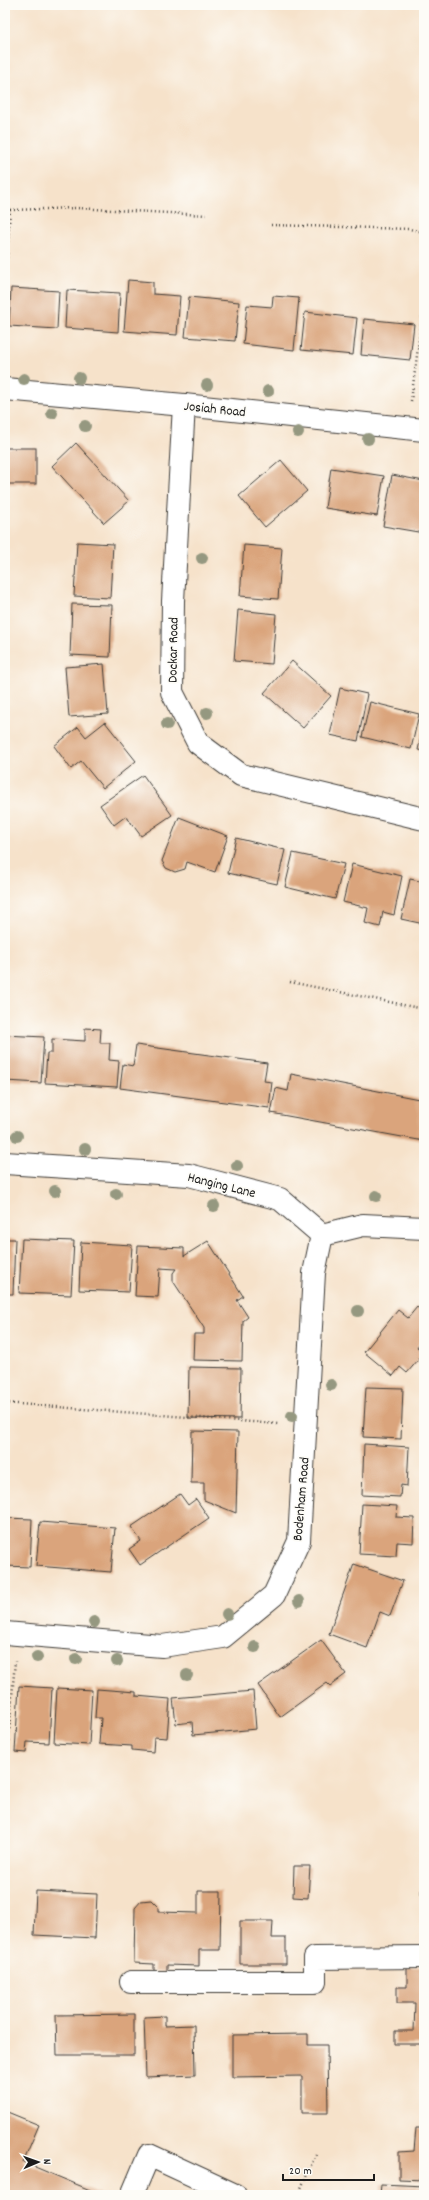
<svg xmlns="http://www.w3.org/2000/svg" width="429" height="2200" font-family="Dekko,sans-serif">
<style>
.building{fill:#daa47b}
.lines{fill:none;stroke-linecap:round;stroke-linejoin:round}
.minor-casing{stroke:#3d3a36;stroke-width:24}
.path{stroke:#3d3a36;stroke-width:2.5;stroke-dasharray:1 3;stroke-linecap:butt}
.minor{stroke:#fff;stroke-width:22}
.tree{fill:#959880}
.labels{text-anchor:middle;stroke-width:3.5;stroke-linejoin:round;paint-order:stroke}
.street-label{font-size:14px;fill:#1c1c1c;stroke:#fdfcf7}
</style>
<rect width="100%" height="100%" fill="#fdfcf7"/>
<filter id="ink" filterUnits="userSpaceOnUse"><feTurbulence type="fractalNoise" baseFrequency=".025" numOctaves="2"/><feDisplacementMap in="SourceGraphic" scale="8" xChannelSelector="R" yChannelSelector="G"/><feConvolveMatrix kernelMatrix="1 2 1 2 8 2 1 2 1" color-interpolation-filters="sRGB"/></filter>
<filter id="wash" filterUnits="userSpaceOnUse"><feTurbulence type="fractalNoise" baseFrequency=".012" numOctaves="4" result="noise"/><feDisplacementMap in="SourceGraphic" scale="16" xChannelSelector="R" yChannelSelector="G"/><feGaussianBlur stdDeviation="0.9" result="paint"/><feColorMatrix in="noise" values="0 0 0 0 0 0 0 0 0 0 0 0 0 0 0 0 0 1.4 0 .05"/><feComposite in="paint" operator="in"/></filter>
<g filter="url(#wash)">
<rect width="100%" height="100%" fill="#f6e2ca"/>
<g id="blocks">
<g class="building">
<polygon points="128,280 153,282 153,294 180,296 177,335 124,331"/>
<polygon points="11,288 59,291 57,329 9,326"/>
<polygon points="67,290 120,293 118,332 65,328"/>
<polygon points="273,296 299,298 294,350 243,344 247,305 272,307"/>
<polygon points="189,297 239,302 235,341 185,337"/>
<polygon points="305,312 357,318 353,355 301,350"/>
<polygon points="364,319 414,324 410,360 361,355"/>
<polygon points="76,443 129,501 104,523 52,466"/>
<rect x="5" y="448" width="31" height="36"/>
<polygon points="281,460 307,491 265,527 239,496"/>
<polygon points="331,468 384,476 377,516 325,508"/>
<polygon points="392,475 424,481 424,533 383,526"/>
<polygon points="77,542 113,544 110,598 74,596"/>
<polygon points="244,545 282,548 278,599 240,596"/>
<polygon points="72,604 112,605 110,657 70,655"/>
<polygon points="238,610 276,614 272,664 234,661"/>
<polygon points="292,661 331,696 303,728 264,693"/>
<polygon points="104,664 108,714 69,717 65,667"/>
<polygon points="340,688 367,694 358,741 330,735"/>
<polygon points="370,702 419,714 411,749 362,737"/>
<polygon points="105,722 136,761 103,788 81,761 71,769 54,746 78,727 86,737"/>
<polygon points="423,727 424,727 424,751 418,750"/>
<polygon points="143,775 172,815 141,836 126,816 114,825 100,805"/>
<polygon points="179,817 228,836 215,872 187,862 185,869 175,872 166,868 162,861"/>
<polygon points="236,838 285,850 277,884 228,873"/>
<polygon points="293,853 344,864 335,899 285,887"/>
<polygon points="352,864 402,876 394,915 383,912 380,927 365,923 368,908 343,902"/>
<polygon points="410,879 424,882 424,924 401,919"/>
<polygon points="85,1028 101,1029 100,1043 110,1043 109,1060 119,1061 117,1087 45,1083 47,1053 52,1053 52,1039 85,1041"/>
<polygon points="5,1035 44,1037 41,1083 5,1081"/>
<polygon points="136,1045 267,1063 264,1081 272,1082 269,1108 120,1088 123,1064 133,1066"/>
<polygon points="291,1074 424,1100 424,1141 271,1113 276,1088 288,1091"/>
<polygon points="5,1239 15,1239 13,1294 5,1294"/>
<polygon points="22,1239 74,1241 71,1295 19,1293"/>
<polygon points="208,1241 243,1296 237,1300 248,1317 243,1321 242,1361 193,1360 194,1334 204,1334 204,1328 173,1281 173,1273 176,1269 160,1268 158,1297 135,1296 138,1246 184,1248 184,1256"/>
<polygon points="81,1242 132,1245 129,1292 79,1290"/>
<polygon points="417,1307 424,1313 424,1338 417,1347 424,1353 407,1373 400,1367 393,1376 364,1352 398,1310 408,1318"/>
<polygon points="189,1367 241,1368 240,1419 188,1418"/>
<polygon points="366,1387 403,1388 401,1439 363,1437"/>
<polygon points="192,1431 238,1432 236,1513 204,1500 204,1483 191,1483"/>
<polygon points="364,1444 409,1447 407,1486 401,1485 400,1497 362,1495"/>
<polygon points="180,1494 188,1505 196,1499 209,1518 140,1565 129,1549 141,1541 131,1527"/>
<polygon points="362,1504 397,1506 396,1517 414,1518 413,1543 397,1542 396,1556 359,1554"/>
<polygon points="5,1518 32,1519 30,1567 5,1566"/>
<polygon points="40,1522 115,1528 111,1572 36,1566"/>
<polygon points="354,1564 403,1581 390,1616 380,1612 367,1648 329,1634"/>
<polygon points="321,1640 346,1674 330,1686 327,1683 280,1717 258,1685"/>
<polygon points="19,1686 52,1688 49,1743 27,1742 26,1753 15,1752"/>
<polygon points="57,1688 92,1690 89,1745 54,1743"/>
<polygon points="97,1689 136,1692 136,1696 170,1699 167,1738 154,1737 153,1752 132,1750 132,1746 99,1744 101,1718 95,1718"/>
<polygon points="253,1691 256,1729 193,1735 192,1722 176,1724 173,1698"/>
<polygon points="294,1866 310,1866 308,1898 293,1897"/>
<polygon points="421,1890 424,1891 424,1927 421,1927"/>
<polygon points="36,1891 97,1894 95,1938 34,1935"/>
<polygon points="198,1891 221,1891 220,1950 199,1950 199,1966 167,1965 167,1972 154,1971 154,1964 134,1963 135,1908 141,1901 151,1900 158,1907 158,1912 198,1913"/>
<polygon points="240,1921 273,1921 272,1938 286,1938 286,1964 240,1964"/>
<polygon points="407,1967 424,1967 424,2044 395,2044 395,2031 414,2031 415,2003 397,2003 397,1987 407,1987"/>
<polygon points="134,2014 134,2055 57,2055 56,2015"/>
<polygon points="165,2016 165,2026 194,2025 195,2075 146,2077 144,2017"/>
<polygon points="308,2034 308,2045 327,2045 328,2113 302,2113 302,2076 232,2077 232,2035"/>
<polygon points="5,2111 39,2125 23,2162 102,2195 5,2195"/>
<polygon points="416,2128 424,2128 424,2180 399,2179 399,2152 414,2151"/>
<polygon points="381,2184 424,2186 424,2195 380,2195"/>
</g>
</g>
</g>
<g filter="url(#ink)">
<use href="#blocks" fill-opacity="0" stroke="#3d3a36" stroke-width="1"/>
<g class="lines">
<defs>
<g id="minor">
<polyline points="5,389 184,405 424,430"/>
<polyline points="184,405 173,601 172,692 198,743 241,775 424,819"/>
<polyline points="5,1163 189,1175 280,1199 322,1235 363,1225 424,1228"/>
<polyline points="5,1633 162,1646 223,1637 274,1595 299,1541 314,1273 322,1235"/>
<polyline points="131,1982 315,1982 315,1958 424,1957"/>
<polyline points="132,2195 149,2155 235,2195"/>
</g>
</defs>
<use href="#minor" class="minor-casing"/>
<g class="path">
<polyline points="5,209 10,210 5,289"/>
<polyline points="10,210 76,208 206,215"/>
<polyline points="271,225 409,229 424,232"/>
<polyline points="411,401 424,302"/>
<polyline points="290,982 424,1009"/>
<polyline points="5,1403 278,1424"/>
<polyline points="5,1781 15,1661"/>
<polyline points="298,2195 316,2154"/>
</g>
<use href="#minor" class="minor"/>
</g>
<g class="tree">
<circle cx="79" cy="378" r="6"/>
<circle cx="24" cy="379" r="6"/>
<circle cx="207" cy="385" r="6"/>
<circle cx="268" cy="391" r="6"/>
<circle cx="52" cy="413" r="6"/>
<circle cx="85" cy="426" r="6"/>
<circle cx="298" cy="432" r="6"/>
<circle cx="368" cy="439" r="6"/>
<circle cx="202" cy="558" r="6"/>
<circle cx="207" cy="713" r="6"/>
<circle cx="167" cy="724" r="6"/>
<circle cx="17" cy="1136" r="6"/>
<circle cx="85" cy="1149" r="6"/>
<circle cx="237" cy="1166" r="6"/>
<circle cx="55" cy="1191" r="6"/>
<circle cx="116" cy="1194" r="6"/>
<circle cx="376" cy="1196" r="6"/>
<circle cx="214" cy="1206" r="6"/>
<circle cx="358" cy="1311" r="6"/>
<circle cx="331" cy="1385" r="6"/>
<circle cx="292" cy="1416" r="6"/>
<circle cx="299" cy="1601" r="6"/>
<circle cx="227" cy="1614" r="6"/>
<circle cx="94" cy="1622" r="6"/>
<circle cx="255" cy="1647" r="6"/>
<circle cx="37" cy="1657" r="6"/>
<circle cx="76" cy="1659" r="6"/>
<circle cx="117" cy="1661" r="6"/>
<circle cx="187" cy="1675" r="6"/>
</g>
</g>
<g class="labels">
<g class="street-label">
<text transform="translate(215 408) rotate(6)" y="5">Josiah Road</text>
<text transform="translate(172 650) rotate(-89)" y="5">Dockar Road</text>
<text transform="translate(222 1184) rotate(14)" y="5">Hanging Lane</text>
<text transform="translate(300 1499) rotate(-85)" y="5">Bodenham Road</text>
</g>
</g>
<rect width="429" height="2200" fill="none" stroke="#fdfcf7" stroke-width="20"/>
<g transform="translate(38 2162) rotate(88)" stroke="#fdfcf7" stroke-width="3" paint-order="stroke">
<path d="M0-3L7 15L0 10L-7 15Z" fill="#1c1c1c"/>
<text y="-6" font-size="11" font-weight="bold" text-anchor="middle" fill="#1c1c1c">N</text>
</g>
<path d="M283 2174v6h91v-6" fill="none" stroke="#1c1c1c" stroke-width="2"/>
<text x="289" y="2174" font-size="12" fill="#1c1c1c" stroke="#fdfcf7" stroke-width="3" paint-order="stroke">20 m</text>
</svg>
